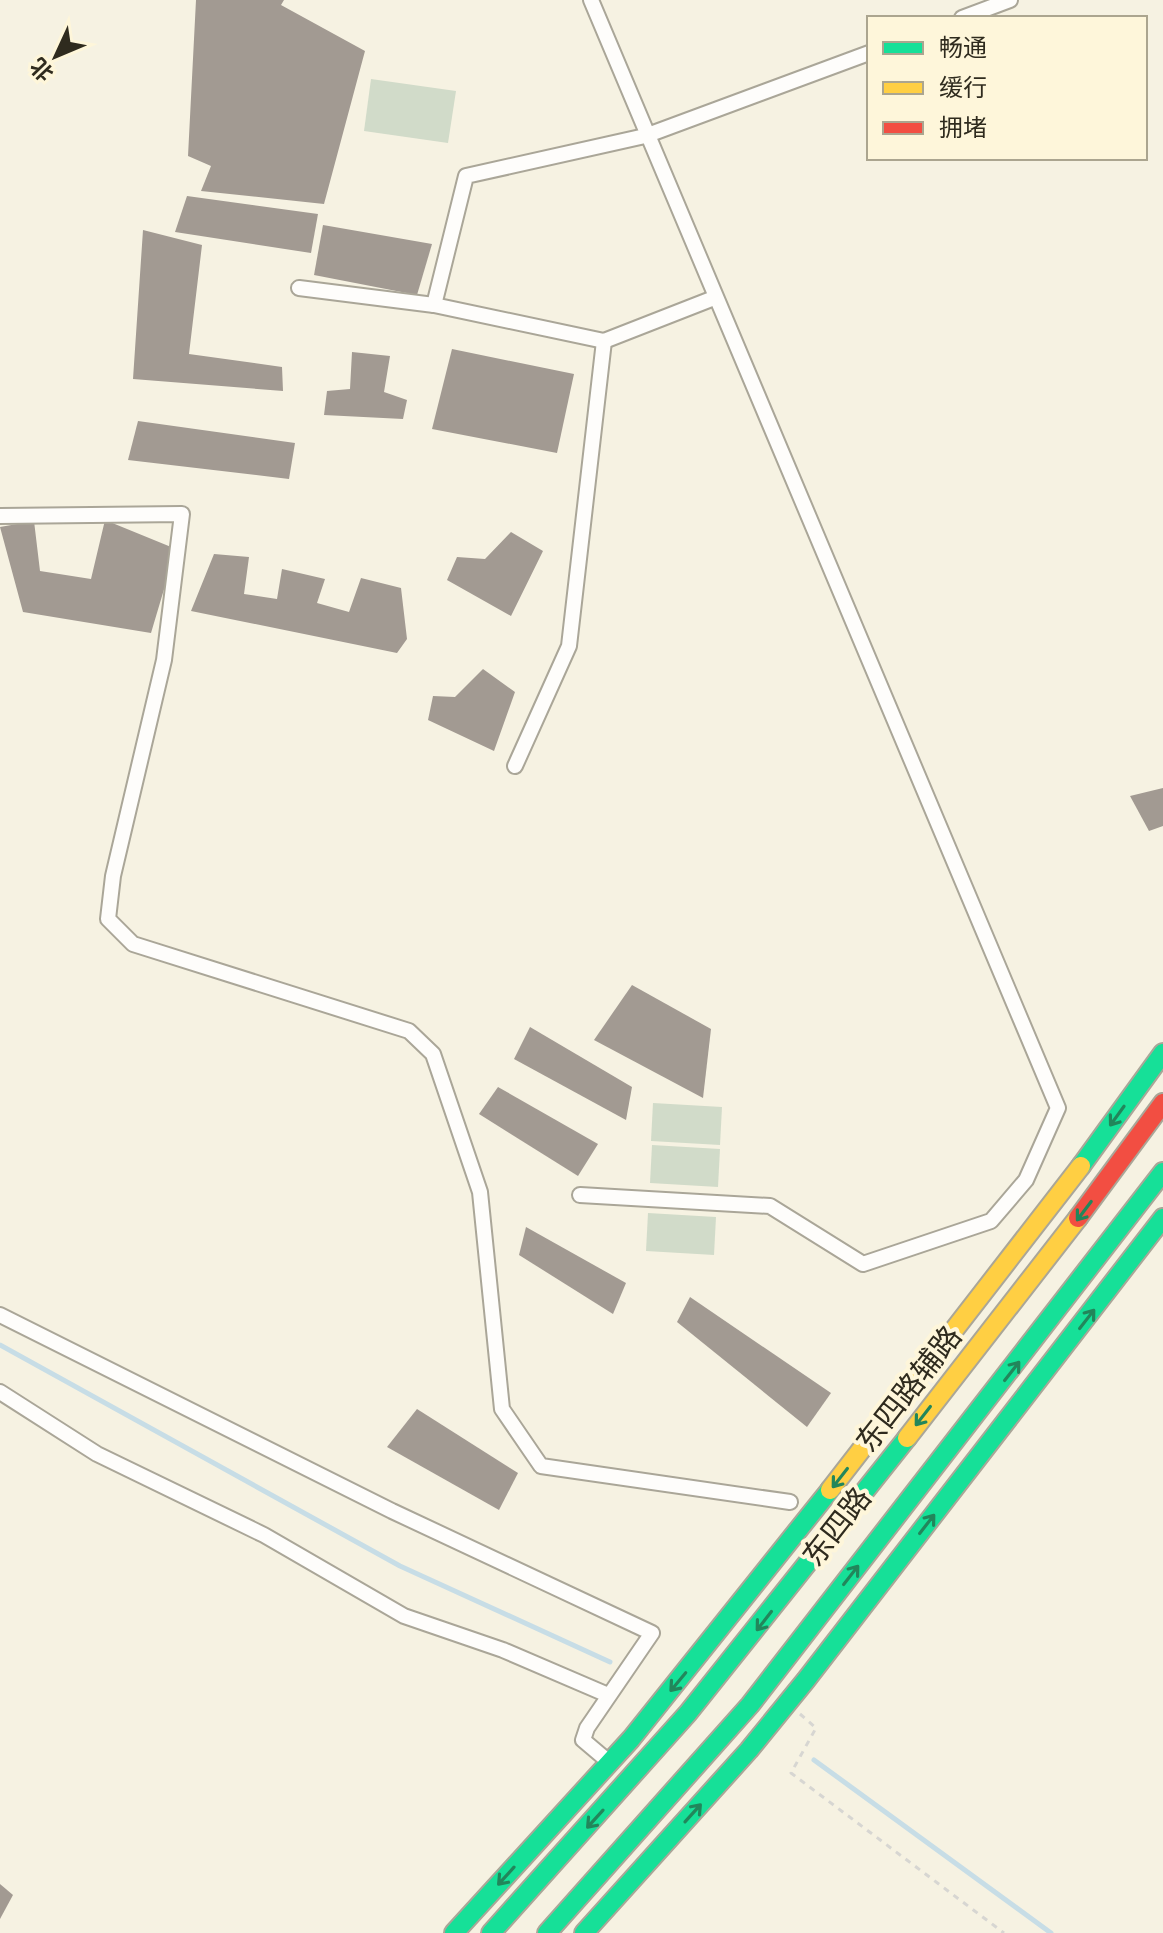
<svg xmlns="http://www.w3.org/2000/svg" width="1163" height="1933" font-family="'Exo 2','Noto Sans SC',sans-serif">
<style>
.green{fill:#d1dbc9}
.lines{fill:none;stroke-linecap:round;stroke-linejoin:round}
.stream{stroke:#c7dde6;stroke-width:5}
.building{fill:#a29a92}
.street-casing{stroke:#aaa698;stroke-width:18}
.fast-casing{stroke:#aaa698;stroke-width:22}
.slow-casing{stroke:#aaa698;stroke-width:22}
.jam-casing{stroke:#aaa698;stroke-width:22}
.path{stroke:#d7d6d2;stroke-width:3;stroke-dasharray:6 6;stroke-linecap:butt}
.street{stroke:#fefdfb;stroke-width:14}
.fast{stroke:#16e098;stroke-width:18}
.slow{stroke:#ffcf43;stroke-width:18}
.jam{stroke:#f24e42;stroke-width:18}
.oneway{stroke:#22865b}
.labels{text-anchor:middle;stroke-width:8;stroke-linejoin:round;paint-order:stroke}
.street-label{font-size:30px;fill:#2f2b1e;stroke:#fef6da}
</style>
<rect width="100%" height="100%" fill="#f6f2e2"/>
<g class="green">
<polygon points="371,79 456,91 448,143 364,131"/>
<polygon points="653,1103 722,1107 720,1145 651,1141"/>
<polygon points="652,1145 720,1149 718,1187 650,1183"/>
<polygon points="648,1213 716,1217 714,1255 646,1251"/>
</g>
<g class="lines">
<g class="stream">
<polyline points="0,1345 400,1566 610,1662"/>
<polyline points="814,1760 1051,1933"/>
</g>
</g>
<g class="building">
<polygon points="196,0 284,0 281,5 365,51 324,204 201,191 211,166 188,156"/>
<polygon points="187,196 318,214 311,253 175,232"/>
<polygon points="323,225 432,244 417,295 314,275"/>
<polygon points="143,230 202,245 189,354 282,367 283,391 133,379"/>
<polygon points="452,349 574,374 557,453 432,429"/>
<polygon points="352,352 390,356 384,392 407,400 403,419 324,415 327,391 350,389"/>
<polygon points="138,421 295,443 289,479 128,460"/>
<polygon points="105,520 176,549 151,633 23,612 0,527 34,521 40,571 91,579"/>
<polygon points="511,532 543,551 511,616 447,580 457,557 485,559"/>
<polygon points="214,554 249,557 244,594 277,599 282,569 325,579 317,603 349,612 361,578 401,588 407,639 397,653 191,611"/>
<polygon points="483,669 515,692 494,751 428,720 433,696 455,697"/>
<polygon points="1163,788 1163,826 1149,831 1130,796"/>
<polygon points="632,985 711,1029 703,1098 594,1040"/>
<polygon points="530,1027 632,1087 626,1120 514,1059"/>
<polygon points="498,1087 598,1144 578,1176 479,1114"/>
<polygon points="526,1227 626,1283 613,1314 519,1255"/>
<polygon points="690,1297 831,1393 807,1427 677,1322"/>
<polygon points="417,1409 518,1473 499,1510 387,1447"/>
<polygon points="0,1884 13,1895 0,1919"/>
</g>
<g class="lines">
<defs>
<g id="street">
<polyline points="962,18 1010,0"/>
<polyline points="299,288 434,305 604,341 714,298"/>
<polyline points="434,305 466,176 645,136 869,53"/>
<polyline points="0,516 182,514 164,660 113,876 108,919 133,944 409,1031 433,1054 480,1192 502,1409 541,1466 790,1502"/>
<polyline points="515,766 569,646 604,341"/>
<polyline points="580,1195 770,1206 863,1264 991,1221 1026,1180 1058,1108 591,0"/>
<polyline points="0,1315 392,1511 652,1633 587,1728 583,1740 609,1762"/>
<polyline points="0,1392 97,1454 264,1535 404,1616 503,1650 608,1695"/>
</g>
<g id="fast">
<polyline points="1081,1166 1163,1053"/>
<polyline points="454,1933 631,1739 830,1490"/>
<polyline points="491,1933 688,1713 907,1438"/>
<polyline points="547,1933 750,1705 1163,1172"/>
<polyline points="584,1933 749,1750 806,1680 1163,1218"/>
</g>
<g id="slow">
<polyline points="907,1438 1078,1218"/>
<polyline points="830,1490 1081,1166"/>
</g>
<polyline id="jam" points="1078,1218 1163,1103"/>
</defs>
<use href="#street" class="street-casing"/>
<use href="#fast" class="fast-casing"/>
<use href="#slow" class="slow-casing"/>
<use href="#jam" class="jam-casing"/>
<polyline class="path" points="800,1714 816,1728 791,1773 1004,1933"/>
<use href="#street" class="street"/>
<use href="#fast" class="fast"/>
<use href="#slow" class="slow"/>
<use href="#jam" class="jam"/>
</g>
<defs><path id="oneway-shaft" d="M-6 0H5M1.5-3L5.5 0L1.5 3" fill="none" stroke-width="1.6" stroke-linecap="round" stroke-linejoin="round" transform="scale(2)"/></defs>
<g class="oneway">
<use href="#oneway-shaft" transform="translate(1117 1116) rotate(126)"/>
<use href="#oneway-shaft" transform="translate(1084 1211) rotate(127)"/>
<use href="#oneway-shaft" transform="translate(1087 1319) rotate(-52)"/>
<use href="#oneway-shaft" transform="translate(1012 1371) rotate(-52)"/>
<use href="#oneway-shaft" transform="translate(923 1416) rotate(128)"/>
<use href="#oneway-shaft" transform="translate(840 1478) rotate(128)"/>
<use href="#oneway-shaft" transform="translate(927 1524) rotate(-52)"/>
<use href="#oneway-shaft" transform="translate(851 1575) rotate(-52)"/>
<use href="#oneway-shaft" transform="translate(764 1621) rotate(128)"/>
<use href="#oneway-shaft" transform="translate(678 1682) rotate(130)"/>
<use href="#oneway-shaft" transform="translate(693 1813) rotate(-48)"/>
<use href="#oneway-shaft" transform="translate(595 1819) rotate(132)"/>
<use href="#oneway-shaft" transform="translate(506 1876) rotate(132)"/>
</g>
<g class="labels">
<g class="street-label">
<text transform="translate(909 1389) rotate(-52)" y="10">东四路辅路</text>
<text transform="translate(837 1527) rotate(-52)" y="10">东四路</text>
</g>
</g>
<rect x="867" y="16" width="280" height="144" fill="#fef6da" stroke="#aba58f" stroke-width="2"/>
<rect x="883" y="42" width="40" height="12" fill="#16e098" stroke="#aba58f" stroke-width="2"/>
<text x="939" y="56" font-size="24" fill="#2f2b1e">畅通</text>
<rect x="883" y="82" width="40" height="12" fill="#ffcf43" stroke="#aba58f" stroke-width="2"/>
<text x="939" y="96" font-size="24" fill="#2f2b1e">缓行</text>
<rect x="883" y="122" width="40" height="12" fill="#f24e42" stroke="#aba58f" stroke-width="2"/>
<text x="939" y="136" font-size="24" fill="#2f2b1e">拥堵</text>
<g transform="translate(56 56) rotate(226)" stroke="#fef6da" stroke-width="6" paint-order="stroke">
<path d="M0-6L14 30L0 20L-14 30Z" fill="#2f2b1e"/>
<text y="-12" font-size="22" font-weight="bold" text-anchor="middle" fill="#2f2b1e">北</text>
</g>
</svg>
